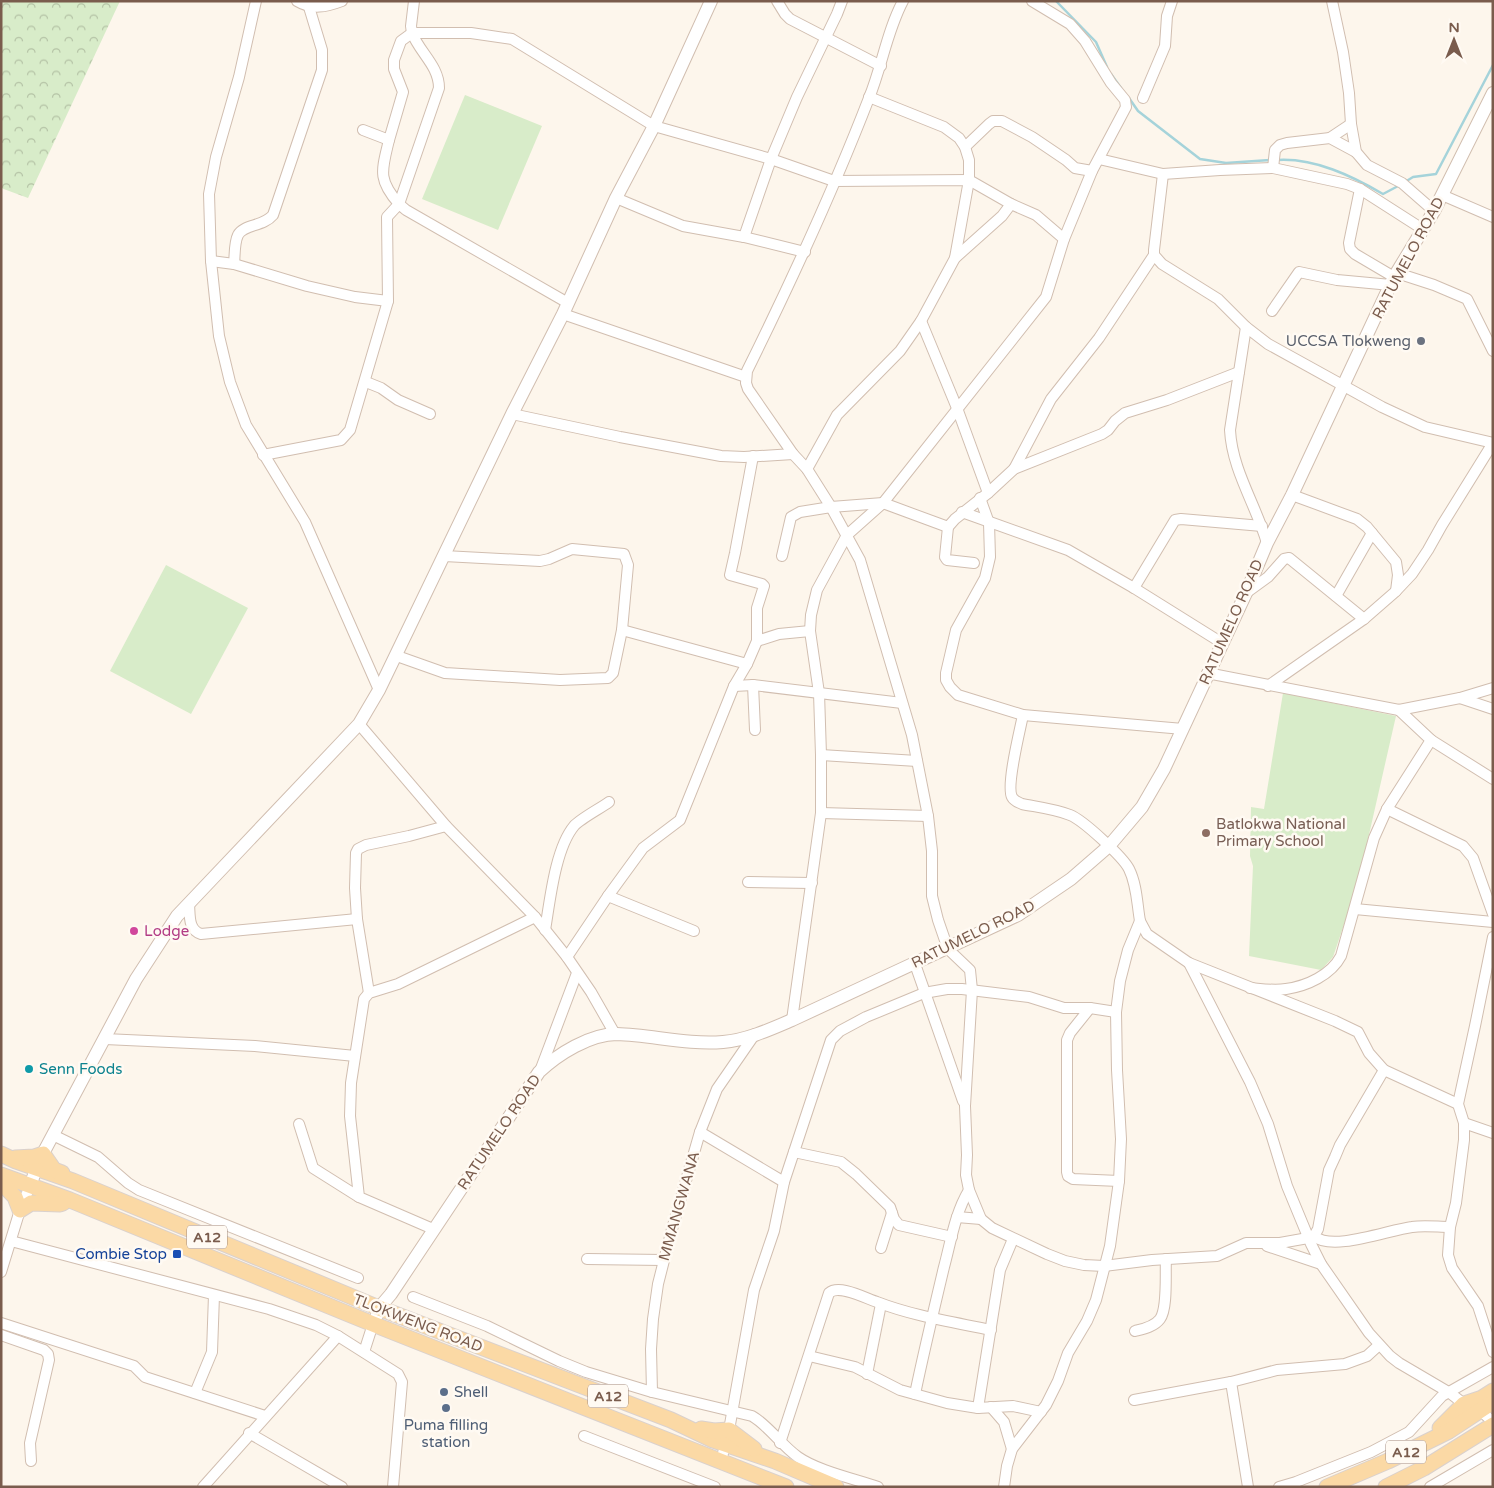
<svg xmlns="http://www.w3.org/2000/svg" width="1494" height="1488" font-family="'Varela Round',sans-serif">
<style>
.forest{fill:url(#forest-crowns)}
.pitch{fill:#d8ecc9}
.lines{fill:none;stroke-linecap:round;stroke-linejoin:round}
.stream{stroke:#a5d3da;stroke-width:2.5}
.minor-casing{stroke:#d1beb0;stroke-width:12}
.tertiary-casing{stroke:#d1beb0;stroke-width:14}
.primary-casing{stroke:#dad1cd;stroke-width:17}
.minor{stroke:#fff;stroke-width:10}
.tertiary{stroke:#fff;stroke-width:12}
.primary{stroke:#fbd9a5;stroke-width:15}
.worship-dot{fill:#6b7280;stroke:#fffaf3;stroke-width:2}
.education-dot{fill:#8d6e63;stroke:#fffaf3;stroke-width:2}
.hotel-dot{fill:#d1479c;stroke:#fffaf3;stroke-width:2}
.culture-dot{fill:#0f9aa8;stroke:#fffaf3;stroke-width:2}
.transit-dot{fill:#1a4fb4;stroke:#fffaf3;stroke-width:2}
.service-dot{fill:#5c6f8a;stroke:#fffaf3;stroke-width:2}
.labels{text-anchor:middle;stroke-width:5;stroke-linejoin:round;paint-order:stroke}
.shield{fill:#fffaf3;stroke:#a28b7f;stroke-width:1}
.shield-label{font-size:14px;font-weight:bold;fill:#7a5c4d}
.street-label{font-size:15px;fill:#7a5c4d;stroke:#fffaf3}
.worship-label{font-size:15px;fill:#5b616d;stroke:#fffaf3;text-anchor:end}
.education-label{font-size:15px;fill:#785e54;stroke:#fffaf3;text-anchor:start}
.hotel-label{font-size:15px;fill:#b23c85;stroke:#fffaf3;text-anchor:start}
.culture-label{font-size:15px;fill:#0d838f;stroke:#fffaf3;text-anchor:start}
.transit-label{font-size:15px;fill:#164399;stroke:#fffaf3;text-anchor:end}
.service-label{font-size:15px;fill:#4e5e75;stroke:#fffaf3;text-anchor:start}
</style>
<defs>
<pattern id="forest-crowns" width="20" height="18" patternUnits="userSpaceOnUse" patternTransform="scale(1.25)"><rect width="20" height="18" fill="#d8ecc9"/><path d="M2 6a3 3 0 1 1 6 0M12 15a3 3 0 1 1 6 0" fill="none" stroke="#b4c2a5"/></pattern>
</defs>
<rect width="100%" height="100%" fill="#fdf6ec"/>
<polygon class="forest" points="1,1 120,1 28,198 1,188"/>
<g class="pitch">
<polygon points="465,95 542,126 498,230 422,199"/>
<polygon points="166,565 248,608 191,714 110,671"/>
<polygon points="1283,693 1396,716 1358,883 1333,957 1321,970 1249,956 1253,866 1250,856 1251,807 1264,809"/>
</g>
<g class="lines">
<g class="stream">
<polyline points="1056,1 1096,42 1107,67"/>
<polyline points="1111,74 1121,88"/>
<polyline points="1129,98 1138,111 1200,159 1226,163 1270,160"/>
<path d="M1278 160C1315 158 1352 176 1383 194L1400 185"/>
<polyline points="1405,182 1413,177 1436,174 1493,65"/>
</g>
<defs>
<g id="minor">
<polyline points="256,1 239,77 216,157 209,194 211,261 219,336 230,382 246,425 305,522 379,690"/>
<path d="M297 1C312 10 326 7 342 1"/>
<polyline points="777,1 785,14 790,19 881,66"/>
<path d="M903 1C887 31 882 66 869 98 833 191 791 282 747 371L746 383 748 389 793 454 807 469 831 507 860 560 912 735 928 816 932 851V896L938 920 948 949 970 970 972 990 965 1106 967 1155 966 1175 969 1190 981 1219 992 1228 1047 1254 1065 1261 1084 1265 1104 1266 1152 1260 1217 1256 1246 1243H1280L1308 1238 1314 1236 1318 1229 1329 1170 1335 1157 1340 1145 1384 1070"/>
<polyline points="1332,1 1343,52 1349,93 1351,124 1356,152 1367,165 1402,183 1434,211"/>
<polyline points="869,97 944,127 959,138 965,147 969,160 969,180 955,258"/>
<polyline points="1143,98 1165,46 1167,16 1172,1"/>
<polyline points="363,130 389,140 403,92 394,69 394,60 401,41 412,33 471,33 512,39 654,126 771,159 834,181 969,180 1011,204"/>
<polyline points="1330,138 1351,124"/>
<path d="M389 140C382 170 377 179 399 204L439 88C439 66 420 53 412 33L411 26 414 1"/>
<polyline points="965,147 989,124 993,121 1002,121 1032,137 1066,160 1075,168 1092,171"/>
<polyline points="1099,159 1163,174 1220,170 1273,168 1347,184 1360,189 1424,230"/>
<polyline points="1273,168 1275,150 1280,145 1287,143 1330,138 1356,152"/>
<polyline points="1163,174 1154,250 1154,255 1162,264 1218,299 1246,327 1268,344 1382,407 1425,427 1493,443"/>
<polyline points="1360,189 1349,243 1350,249 1355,254 1394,277"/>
<polyline points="1442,195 1493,217"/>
<polyline points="616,198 683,226 744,237 805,252"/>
<polyline points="744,237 771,159 797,97 837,14 842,1"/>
<polyline points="211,261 234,264 307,286 355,297 388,301"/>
<path d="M234 264C235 255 234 243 238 235 244 224 263 227 273 215L322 70V50L309 7"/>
<polyline points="1397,273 1434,285 1467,299 1493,351"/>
<polyline points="1272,311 1299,272 1337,280 1391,285"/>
<polyline points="563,314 746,377"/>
<polyline points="921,321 957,408 988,493"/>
<path d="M1246 327 1230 430C1232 470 1256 505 1267 543"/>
<polyline points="366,382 381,388 398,400 430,414"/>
<polyline points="512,414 620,437 721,456 744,457 793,454"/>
<polyline points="263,455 341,440 350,430 388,301 387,217 399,204 406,210 568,303"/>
<polyline points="807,469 837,415 900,351 921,321 955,258 1002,216 1011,204 1036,215 1064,239"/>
<polyline points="1014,469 1051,399 1099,338 1154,255"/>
<polyline points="1292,495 1357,519 1367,527 1396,562 1398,575 1396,591"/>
<polyline points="980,498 989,523 990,557 985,578 956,630 946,673 946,680 950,687 958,695 1023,715 1183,729"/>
<polyline points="962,512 1068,550 1134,588 1222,643"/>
<polyline points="948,527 945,557 947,560 974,563"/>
<polyline points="782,556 791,517 800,512 831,507 883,503 948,527 955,519 988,493 1014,469 1102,434 1108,430 1115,421 1125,413 1167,400 1239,372"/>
<polyline points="1134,588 1175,520 1181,519 1262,526"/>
<polyline points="1246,593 1268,577 1284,559 1289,558 1364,619"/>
<polyline points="1336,596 1372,533"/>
<polyline points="622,630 747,664"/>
<polyline points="757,641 779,634 810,631"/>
<polyline points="397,656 445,673 560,680 608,678 613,673 622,630 628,565 624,554 572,549 549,559 540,561 444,556"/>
<polyline points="1207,673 1399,710 1460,698 1493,688"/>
<polyline points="753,685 755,730"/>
<polyline points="734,686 753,685 902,703"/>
<polyline points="1268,686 1364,619 1395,592 1412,574 1428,550 1442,525 1493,443"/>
<polyline points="1460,698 1493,709"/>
<path d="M1023 715C1020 730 1006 786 1012 797 1014 801 1018 802 1022 804 1037 807 1055 809 1070 815 1083 820 1123 857 1129 869 1137 885 1137 904 1140 921L1147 934 1189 963 1250 1082 1268 1124 1287 1186 1311 1244 1321 1264 1369 1333 1390 1356 1399 1363 1450 1393 1464 1404 1481 1411 1493 1422"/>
<polyline points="359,724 446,826 535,917 567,957 591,992 615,1034"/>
<polyline points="1431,740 1493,779"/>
<polyline points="821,755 917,761"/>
<polyline points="1387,809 1463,846 1473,858 1493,914"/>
<polyline points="821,813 928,816"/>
<polyline points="748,882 812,883"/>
<polyline points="608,896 694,931"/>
<path d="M189 904C190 915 188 930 201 934L357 919"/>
<polyline points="1355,909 1493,922"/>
<path d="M545 930C550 901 555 849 574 826 580 819 601 808 609 802"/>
<polyline points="1493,937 1475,1026 1458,1104 1464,1123 1464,1140 1456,1203 1450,1227 1448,1255 1452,1268 1478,1306 1493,1352"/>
<polyline points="567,957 608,896 643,848 680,820 734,686 747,664 757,641 757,608 764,586 762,584 730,575 735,553 753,456"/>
<polyline points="1189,963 1335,1021 1358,1032 1369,1053 1384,1070 1458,1104"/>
<polyline points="915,964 963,1101"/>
<path d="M1250 988C1262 989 1274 991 1286 989 1307 986 1331 975 1341 956L1374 838 1387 809 1431 740 1399 710"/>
<polyline points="369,993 357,919 355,888 356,853 358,849 366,845 409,836 446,826"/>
<polyline points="1090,1008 1070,1033 1067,1040 1067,1172 1068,1176 1073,1179 1119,1181"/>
<polyline points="792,1020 821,813 821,755 819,693 810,631 811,615 817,590 847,535 883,503 1046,297 1064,239 1092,171 1126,107 1125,100 1111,83 1085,41 1070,24 1032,1"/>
<polyline points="105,1039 255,1046 355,1056"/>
<polyline points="540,1071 577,973"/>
<polyline points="1464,1123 1493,1133"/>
<polyline points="299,1124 313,1168 359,1197"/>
<polyline points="700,1132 784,1182"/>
<polyline points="53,1135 98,1157 128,1183 139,1190 358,1278"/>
<polyline points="794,1152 841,1162 856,1174 890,1207 894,1219 899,1225 952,1237"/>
<polyline points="957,1217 981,1219"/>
<polyline points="433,1229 359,1197 350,1116 351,1083 364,999 369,993 398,984 535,917"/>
<path d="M1314 1236C1332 1252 1388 1230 1412 1227 1424 1225 1438 1227 1450 1227"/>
<polyline points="11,1241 269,1309 316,1325 338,1336 398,1374 402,1382 393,1487"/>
<polyline points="1267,1246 1321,1264"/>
<polyline points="881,1248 892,1213"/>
<polyline points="587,1259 663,1260"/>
<polyline points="1,1272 20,1210 30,1186"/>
<path d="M413 1297 487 1326 559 1361 586 1372 652 1392 752 1416C768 1425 781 1445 798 1457 818 1471 855 1479 878 1487"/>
<polyline points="1,1323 134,1366 145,1377 265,1416"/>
<path d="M1135 1331C1143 1329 1154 1327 1160 1319 1168 1308 1165 1273 1166 1259"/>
<polyline points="1,1335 44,1350 48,1354 49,1360 30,1443 31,1461"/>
<polyline points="364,1352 373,1324"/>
<polyline points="809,1356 855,1367 900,1390 947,1403 978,1408 1013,1406 1041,1412"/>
<polyline points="867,1374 881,1304"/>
<polyline points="1231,1382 1248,1487"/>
<polyline points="652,1392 651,1349 653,1319 658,1284 672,1229 700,1132 717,1089 755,1034"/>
<polyline points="195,1393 212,1352 214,1295"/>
<path d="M915 1394C924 1351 934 1309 944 1267 951 1241 955 1213 969 1190"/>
<polyline points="1134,1400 1231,1382 1277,1370 1345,1364 1367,1356 1379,1345"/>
<polyline points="991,1407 1004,1422 1012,1449"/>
<polyline points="978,1408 1000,1270 1013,1239"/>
<polyline points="249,1433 342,1487"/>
<polyline points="584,1436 715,1487"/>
<path d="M780 1443 829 1293C839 1284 865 1298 877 1302 913 1316 953 1322 991 1330"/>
<polyline points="721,1461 729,1430 754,1290 774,1231 784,1182 831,1040 840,1031 866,1017 924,993 947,989 962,989 1029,997 1064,1008 1090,1008 1116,1012"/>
<polyline points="203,1487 338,1336"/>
<polyline points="1004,1487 1007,1466 1012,1449 1046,1405 1058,1381 1068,1353 1087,1321 1096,1300 1110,1246 1119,1181 1121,1139 1117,1070 1116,1012 1120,981 1128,950 1140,921"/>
<polyline points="1279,1487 1296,1482 1371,1452 1409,1432 1442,1396 1493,1367"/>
<polyline points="1430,1487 1493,1450"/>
</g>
<g id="tertiary">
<polyline points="30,1186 39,1161 136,979 177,916 359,724 379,690 512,414 563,314 616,198 654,126 711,1"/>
<path d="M377 1315 379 1308 391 1294 539 1072C558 1054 590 1034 617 1034 652 1035 687 1045 723 1042 747 1040 771 1029 792 1020L1018 915 1071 879 1109 846 1142 807 1164 769 1246 593 1267 543 1292 495 1394 277 1434 211 1493 93"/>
</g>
<g id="primary">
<polyline points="1,1154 16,1161 73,1181 379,1308 671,1420 713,1440 775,1461 836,1487"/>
<polyline points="15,1158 34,1157 43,1154 54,1170 62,1173"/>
<polyline points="1,1175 70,1200 373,1324 786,1487"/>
<polyline points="1,1182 15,1197 20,1210 31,1203 60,1204 63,1203"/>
<polyline points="1440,1428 1464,1404 1482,1398 1493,1391"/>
<polyline points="701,1429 714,1431 729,1430 754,1449"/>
<polyline points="1327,1487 1388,1461 1449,1431 1493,1402"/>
<polyline points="1386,1487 1424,1468 1493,1425"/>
</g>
</defs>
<use href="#minor" class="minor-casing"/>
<use href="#tertiary" class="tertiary-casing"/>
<use href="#primary" class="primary-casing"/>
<use href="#minor" class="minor"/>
<use href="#tertiary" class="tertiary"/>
<use href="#primary" class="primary"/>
</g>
<circle class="worship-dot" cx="1421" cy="341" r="5"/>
<circle class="education-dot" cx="1206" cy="833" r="5"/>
<circle class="hotel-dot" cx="134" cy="931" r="5"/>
<circle class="culture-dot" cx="29" cy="1069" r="5"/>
<rect class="transit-dot" x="172" y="1249" width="10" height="10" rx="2.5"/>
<g class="service-dot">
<circle cx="444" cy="1392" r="5"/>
<circle cx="446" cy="1408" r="5"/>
</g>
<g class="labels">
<g class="shield">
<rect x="187" y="1225.5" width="40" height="23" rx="4"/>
<rect x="588" y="1384.5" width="40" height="23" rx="4"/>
<rect x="1386" y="1440.5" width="40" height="23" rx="4"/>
</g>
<g class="shield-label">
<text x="207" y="1242">A12</text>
<text x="608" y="1401">A12</text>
<text x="1406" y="1457">A12</text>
</g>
<g class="street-label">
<text transform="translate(1408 258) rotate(-62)" y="5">RATUMELO ROAD</text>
<text transform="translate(1231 622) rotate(-66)" y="5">RATUMELO ROAD</text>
<text transform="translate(973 934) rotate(-26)" y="5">RATUMELO ROAD</text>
<text transform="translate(499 1132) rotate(-56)" y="5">RATUMELO ROAD</text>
<text transform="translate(679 1206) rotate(-74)" y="5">MMANGWANA</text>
<text transform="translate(418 1323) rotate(21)" y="5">TLOKWENG ROAD</text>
</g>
<g class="worship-label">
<text x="1411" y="346">UCCSA Tlokweng</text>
</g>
<g class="education-label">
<text x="1216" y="829">Batlokwa National<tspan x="1216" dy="17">Primary School</tspan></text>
</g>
<g class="hotel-label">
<text x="144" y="936">Lodge</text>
</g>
<g class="culture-label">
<text x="39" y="1074">Senn Foods</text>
</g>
<g class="transit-label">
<text x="167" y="1259">Combie Stop</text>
</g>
<g class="service-label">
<text x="454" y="1397">Shell</text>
<text x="446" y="1430" text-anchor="middle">Puma filling<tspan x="446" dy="17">station</tspan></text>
</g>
</g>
<rect width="1494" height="1488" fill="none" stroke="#7a5c4d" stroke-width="5"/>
<g transform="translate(1454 40)" stroke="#fffaf3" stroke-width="4" paint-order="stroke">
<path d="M0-4L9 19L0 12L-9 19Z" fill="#7a5c4d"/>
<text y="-8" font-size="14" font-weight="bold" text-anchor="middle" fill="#7a5c4d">N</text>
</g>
</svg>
